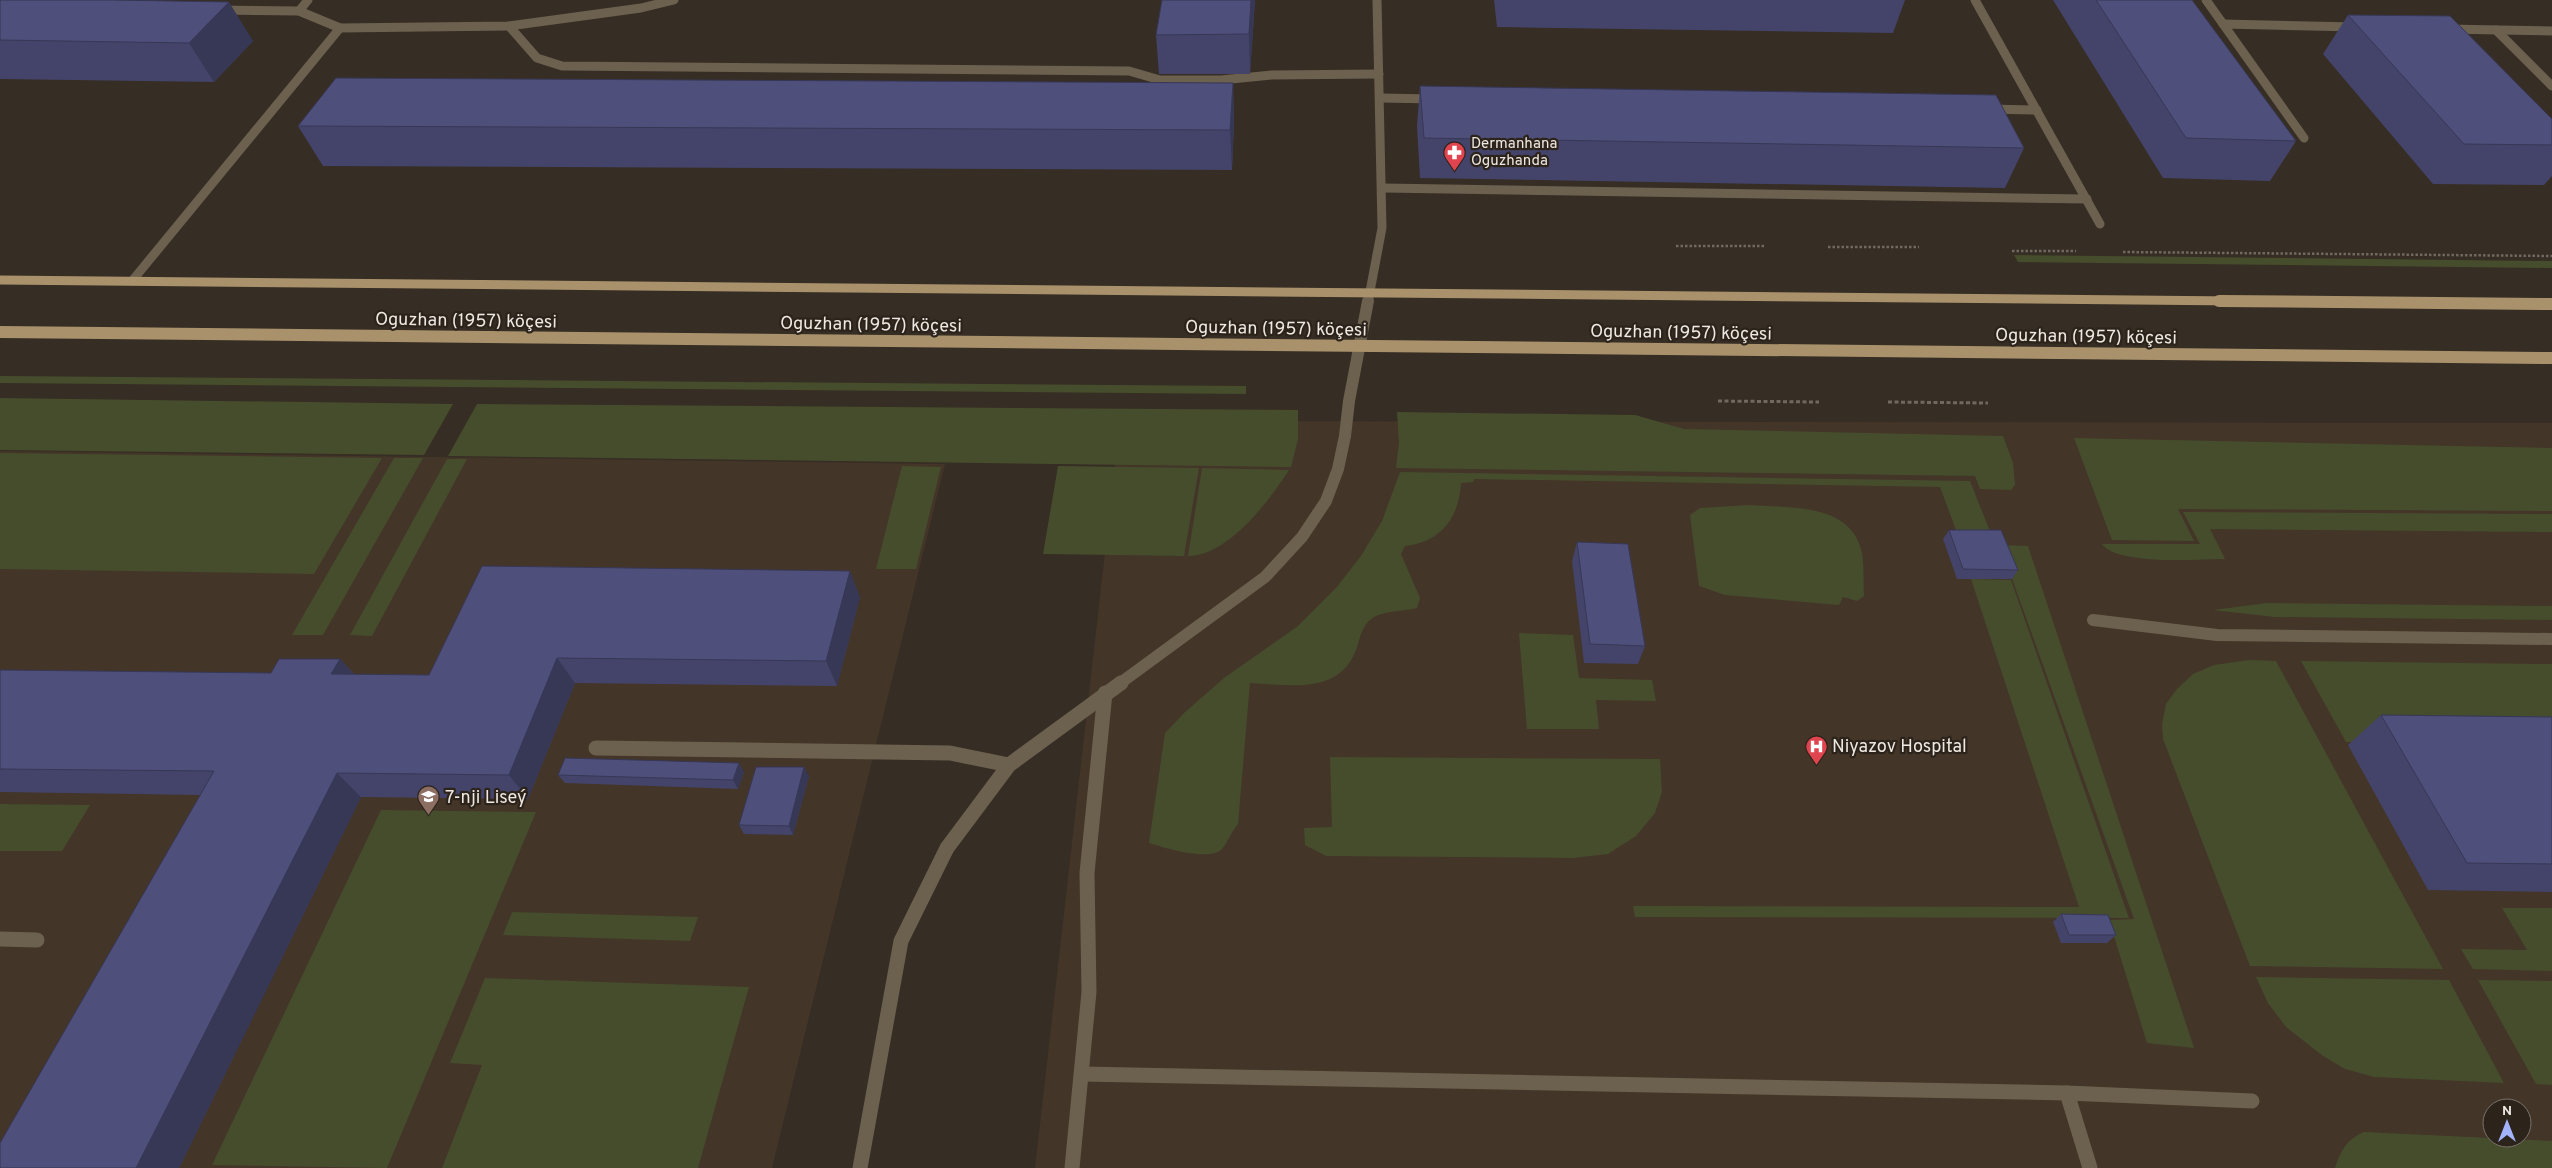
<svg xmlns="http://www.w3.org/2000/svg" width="2552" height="1168" font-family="Overpass,sans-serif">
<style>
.built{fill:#433528;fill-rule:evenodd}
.green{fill:#464d2c}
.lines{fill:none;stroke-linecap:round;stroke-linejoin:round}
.path-far1{stroke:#716961;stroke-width:2.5;stroke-dasharray:2.5 2;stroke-linecap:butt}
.path{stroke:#716961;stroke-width:3;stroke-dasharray:4 2.5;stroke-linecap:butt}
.minor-far2{stroke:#6c614e;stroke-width:9}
.minor-far1{stroke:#6c614e;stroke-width:12}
.minor{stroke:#6c614e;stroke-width:15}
.major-far1{stroke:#a9926b;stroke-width:9}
.major{stroke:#a9926b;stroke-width:12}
.wall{fill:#44446a}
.shaded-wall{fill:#373756}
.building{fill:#4f4f7b;stroke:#373756}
.labels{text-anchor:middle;stroke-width:4.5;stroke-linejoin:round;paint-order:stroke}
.far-poi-label{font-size:15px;fill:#eee8e2;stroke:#2c231b;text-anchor:start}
.street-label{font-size:18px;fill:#eee8e2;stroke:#2c231b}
.poi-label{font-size:18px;fill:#eee8e2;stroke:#2c231b;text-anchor:start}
</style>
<rect width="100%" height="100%" fill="#362d24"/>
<g class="built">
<path d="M1120 421 2552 423V1168H1035ZM2492 1108H2522V1138H2492Z"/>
<polygon points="0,451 945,464 772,1168 0,1168"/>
</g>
<g class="green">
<polygon points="2014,255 2552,261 2552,268 2018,262"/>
<polygon points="0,376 1246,386 1246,394 0,383"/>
<polygon points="0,398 453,404 424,455 0,450"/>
<polygon points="477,404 1298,410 1298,439 1291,467 448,456"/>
<polygon points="1397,412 1635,415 1684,429 2003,436 2013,463 2015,485 2011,490 1980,489 1975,476 1396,468 1399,442"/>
<polygon points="2074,438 2552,448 2552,511 2178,509 2194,541 2112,540"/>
<polygon points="0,453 382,458 314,574 0,569"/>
<polygon points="394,458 423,458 323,635 292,635"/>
<polygon points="447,459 467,459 372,636 350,635"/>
<polygon points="902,466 941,467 916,569 876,569"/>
<polygon points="1058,466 1199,468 1184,556 1043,554"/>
<path d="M1202 468 1289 470C1269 501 1228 556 1188 556Z"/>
<path d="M1400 472 1970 481 1993 539 1959 538 1940 487 1474 479 1473 482 1461 483C1459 518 1441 542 1405 546L1401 554 1420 598 1417 608C1404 611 1388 611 1376 616 1364 622 1361 633 1358 644 1343 696 1291 685 1250 683L1238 824C1232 830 1226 846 1221 850 1207 861 1165 848 1149 843L1165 733 1184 713 1224 678 1298 626 1336 588 1361 556 1382 521Z"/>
<path d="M1750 505C1787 508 1846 503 1860 546 1865 560 1863 581 1864 596L1857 601 1843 597 1839 605 1725 595 1699 586 1690 515 1700 508Z"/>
<path d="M2183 512 2552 514V532L2210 529 2225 559C2199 559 2118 566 2102 544H2200Z"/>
<polygon points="2000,545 2028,546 2194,1048 2147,1043 2109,920 2134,919"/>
<polygon points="1971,579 2011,580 2129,918 1635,917 1633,906 2079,907"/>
<polygon points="2267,603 2552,606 2552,620 2275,617 2213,610"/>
<polygon points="1519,633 1573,635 1579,678 1652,680 1656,701 1596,700 1599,729 1527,729"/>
<polygon points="2249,660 2276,661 2443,969 2250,966 2163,739 2162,724 2166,704 2177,689 2193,674 2214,665"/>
<polygon points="2301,661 2552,664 2552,745 2346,742"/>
<polygon points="1330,757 1660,759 1662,792 1655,813 1636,836 1608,854 1573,858 1326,856 1305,845 1304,828 1332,827"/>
<polygon points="0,804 90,805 62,851 0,851"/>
<polygon points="381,810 536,812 387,1168 212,1165"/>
<polygon points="2502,908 2552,908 2552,971 2473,969 2461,949 2527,950"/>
<polygon points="512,912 698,917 690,941 503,935"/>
<polygon points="2256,977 2449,980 2504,1083 2374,1077 2345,1069 2323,1056 2286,1027 2268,1003"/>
<polygon points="485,978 749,987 698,1168 442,1168 482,1065 450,1063"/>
<polygon points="2478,980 2552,981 2552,1085 2536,1084"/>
<path d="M2364 1132 2552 1141V1168H2335C2340 1151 2347 1139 2364 1132Z"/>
</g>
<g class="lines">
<g class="path-far1">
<polyline points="1676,246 1766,246"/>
<polyline points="1828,247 1919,247"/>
<polyline points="2012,251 2076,251"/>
<polyline points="2123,252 2552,256"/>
</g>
<g class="path">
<polyline points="1718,401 1819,402"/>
<polyline points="1888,402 1988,403"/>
</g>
<g class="minor-far2">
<polyline points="1975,0 2100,224"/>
<polyline points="2206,0 2304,138"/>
<polyline points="216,10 299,11 340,28"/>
<polyline points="299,11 308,0"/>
<polyline points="2223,24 2356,27"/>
<polyline points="509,26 537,58 562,66 1129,71 1160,80 1221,80 1272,75 1379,74"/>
<polyline points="2446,29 2552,31"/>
<polyline points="2496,30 2552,86"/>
<polyline points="1380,98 1435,99"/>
<polyline points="1988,109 2037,110"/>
<polyline points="1383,188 2087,199"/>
<polyline points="132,281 340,28 509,26 641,8 674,0"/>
<polyline points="1368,302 1382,228 1377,0"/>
</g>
<g class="minor-far1">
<polyline points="2093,620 2217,635 2552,639"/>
<polyline points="1119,684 1265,577 1302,537 1326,501 1338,469 1345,436 1349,401 1368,301"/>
</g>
<g class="minor">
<polyline points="596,748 950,753 1009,765"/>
<polyline points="0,939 37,940"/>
<polyline points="1082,1074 2067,1093 2252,1101"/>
<polyline points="2067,1093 2090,1168"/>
<polyline points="860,1168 901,941 947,848 1009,765 1121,683"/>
<polyline points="1072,1168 1089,992 1087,873 1105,693"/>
</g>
<polyline class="major-far1" points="0,280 2352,302"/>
<g class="major">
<polyline points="2219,301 2552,304"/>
<polyline points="0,332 2552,358"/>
</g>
</g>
<g class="wall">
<polygon points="0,0 253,41 214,82 0,79"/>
<polygon points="1162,0 1255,0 1250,74 1159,74 1156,35"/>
<polygon points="1494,0 1905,0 1893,33 1497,27"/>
<polygon points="2053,0 2192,0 2296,141 2270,181 2163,178"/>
<polygon points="2348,15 2552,119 2552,176 2544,185 2433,184 2323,54"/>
<polygon points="1233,83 1234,123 1232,170 323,166 298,126"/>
<polygon points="1420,86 2024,148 2005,188 1420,178 1417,126"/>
<polygon points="1949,530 2018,570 2012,579 1957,579 1943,539"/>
<polygon points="1577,542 1645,646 1638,664 1584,663 1572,561"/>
<polygon points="860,597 837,686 575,683 528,799 361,797 179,1168 0,1168 201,795 0,792 0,670 271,673 340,659 354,674 429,675"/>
<polygon points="2381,715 2552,717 2552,892 2428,890 2348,745"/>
<polygon points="744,772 738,789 565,783 558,775"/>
<polygon points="809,776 793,835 744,834 739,825"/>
<polygon points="2061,914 2116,935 2107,943 2061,943 2053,922"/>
</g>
<g class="shaded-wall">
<polygon points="1251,0 1255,0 1250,74 1249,34"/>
<polygon points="229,2 253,41 214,82 189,43"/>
<polygon points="1233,83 1234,123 1232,170 1230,130"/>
<polygon points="850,571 860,597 837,686 826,661"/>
<polygon points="557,658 575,683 528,799 509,775"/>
<polygon points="340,659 363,684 331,674"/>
<polygon points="739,763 744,772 738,789 733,780"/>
<polygon points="804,767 809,776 793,835 789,826"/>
<polygon points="337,773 361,797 179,1168 136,1168"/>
</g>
<g class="building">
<polygon points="0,0 113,0 229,2 189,43 0,40"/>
<polygon points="1162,0 1251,0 1249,34 1156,35"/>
<polygon points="2096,0 2192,0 2296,141 2186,138"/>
<polygon points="2348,15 2450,16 2552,119 2552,145 2464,144"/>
<polygon points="336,78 1233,83 1230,130 298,126"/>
<polygon points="1420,86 1996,95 2024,148 1424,138"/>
<polygon points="1949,530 2001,530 2018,570 1963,569"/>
<polygon points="1577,542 1628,544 1645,646 1590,644"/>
<polygon points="482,566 850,571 826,661 557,658 509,775 337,773 136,1168 0,1168 0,1143 214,771 0,769 0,670 271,673 279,659 340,659 331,674 429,675"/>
<polygon points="2381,715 2552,717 2552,864 2467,863"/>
<polygon points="565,758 739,763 733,780 558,775"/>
<polygon points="756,767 804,767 789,826 739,825"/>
<polygon points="2061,914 2108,915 2116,935 2069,935"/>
</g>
<defs>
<symbol id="pharmacy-pin" viewBox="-11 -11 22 30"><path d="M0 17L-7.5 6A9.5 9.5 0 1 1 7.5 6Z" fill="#e0444e" stroke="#2c231b"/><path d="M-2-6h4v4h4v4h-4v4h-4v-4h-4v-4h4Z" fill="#fff"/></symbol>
<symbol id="hospital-pin" viewBox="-11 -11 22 30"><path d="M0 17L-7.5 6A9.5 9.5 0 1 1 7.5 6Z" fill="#e0444e" stroke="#2c231b"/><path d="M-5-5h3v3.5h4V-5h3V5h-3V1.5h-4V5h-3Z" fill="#fff"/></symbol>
<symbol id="school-pin" viewBox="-11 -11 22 30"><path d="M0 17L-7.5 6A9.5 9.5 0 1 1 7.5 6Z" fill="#8d6e63" stroke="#2c231b"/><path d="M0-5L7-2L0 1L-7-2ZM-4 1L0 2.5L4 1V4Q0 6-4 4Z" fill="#fff"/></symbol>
</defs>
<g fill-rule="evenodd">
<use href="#pharmacy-pin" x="1442" y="140" width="25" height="34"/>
<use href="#hospital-pin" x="1804" y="734" width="25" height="34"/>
<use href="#school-pin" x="416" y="784" width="25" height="34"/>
</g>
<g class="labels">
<g class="far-poi-label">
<text x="1471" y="148">Dermanhana<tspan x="1471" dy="17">Oguzhanda</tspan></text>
</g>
<g class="street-label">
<text transform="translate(466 320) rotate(1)" y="6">Oguzhan (1957) köçesi</text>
<text transform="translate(871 324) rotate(1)" y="6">Oguzhan (1957) köçesi</text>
<text transform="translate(1276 328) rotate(1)" y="6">Oguzhan (1957) köçesi</text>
<text transform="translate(1681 332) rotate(1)" y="6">Oguzhan (1957) köçesi</text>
<text transform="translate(2086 336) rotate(1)" y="6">Oguzhan (1957) köçesi</text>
</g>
<g class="poi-label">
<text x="1832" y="752">Niyazov Hospital</text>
<text x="445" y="803">7-nji Liseý</text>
</g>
</g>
<g transform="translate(2507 1123)"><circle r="24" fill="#2c231b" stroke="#7a726b"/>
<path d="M0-4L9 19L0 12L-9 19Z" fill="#a3b2fd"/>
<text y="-8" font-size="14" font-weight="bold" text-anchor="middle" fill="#eee8e2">N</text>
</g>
</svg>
